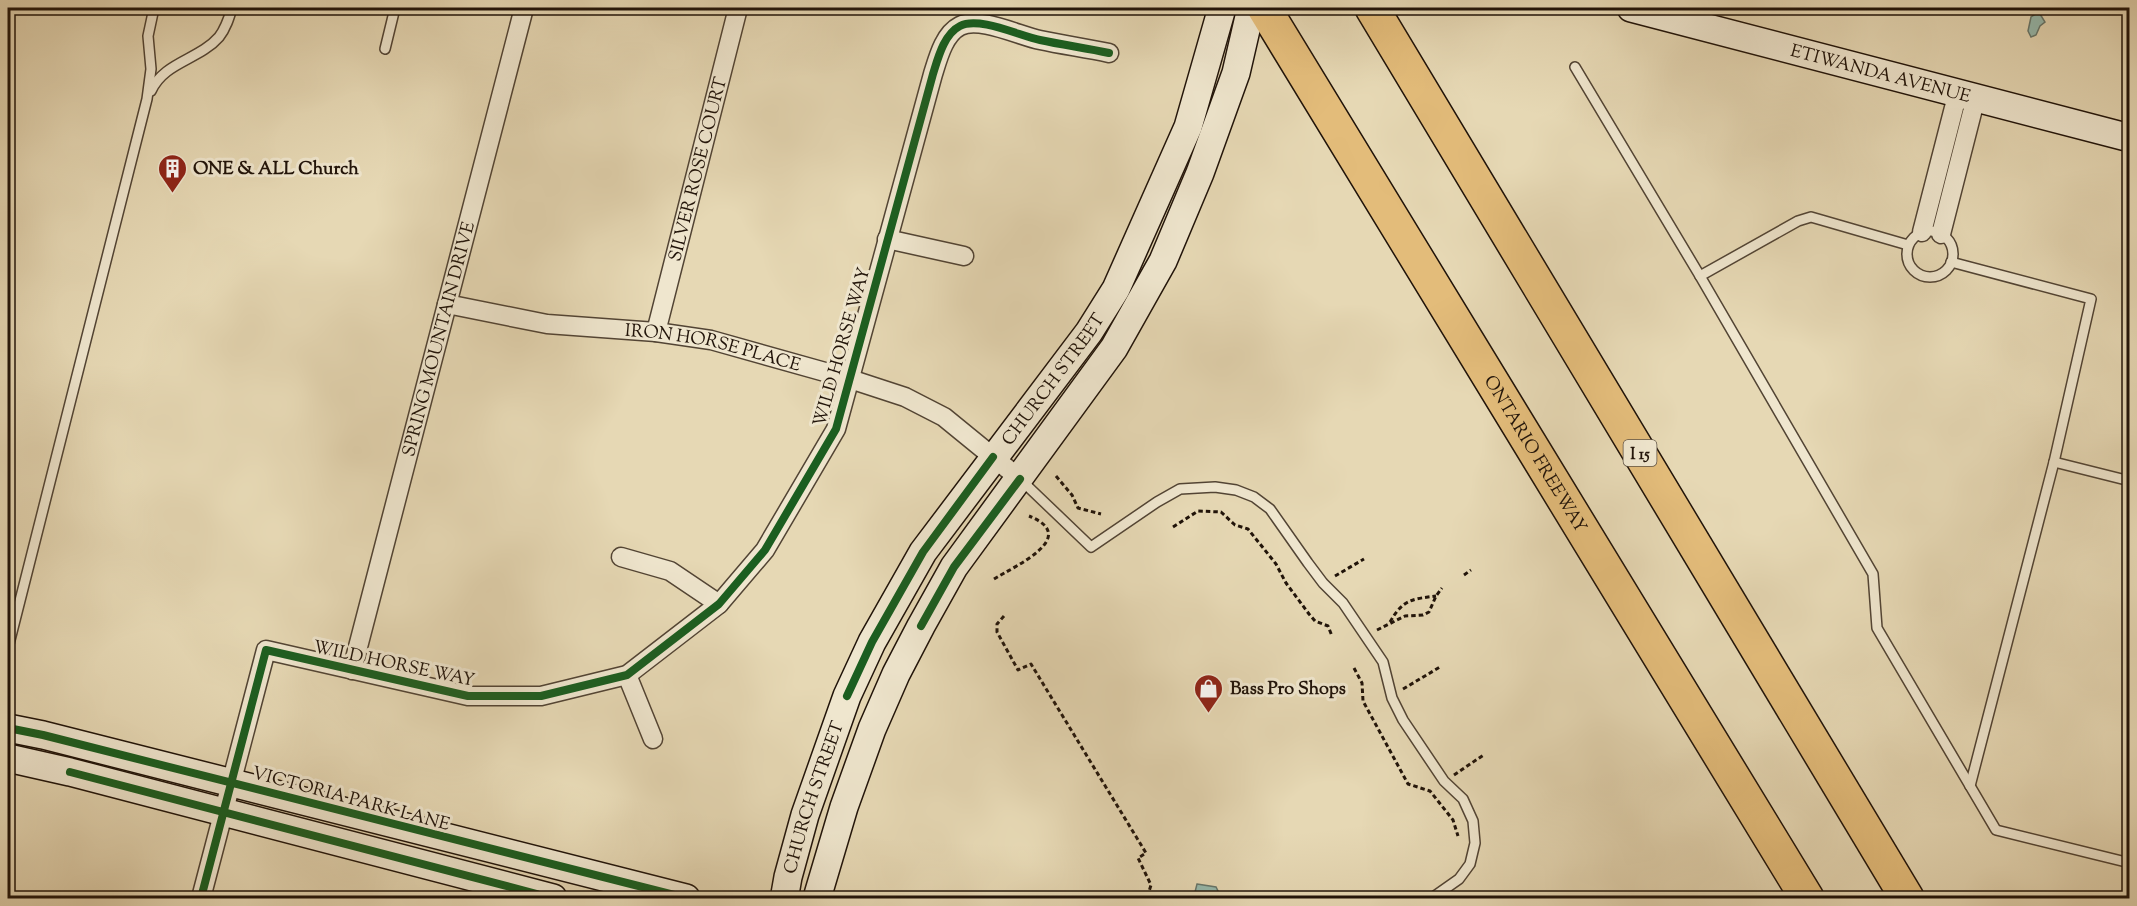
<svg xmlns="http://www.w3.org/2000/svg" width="2137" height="906" font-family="'Sorts Mill Goudy',serif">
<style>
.water{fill:#96baae;stroke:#67776c;stroke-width:1.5}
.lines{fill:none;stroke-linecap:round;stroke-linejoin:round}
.service-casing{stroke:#524434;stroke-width:12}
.minor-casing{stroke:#524434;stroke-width:21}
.secondary-casing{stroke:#201309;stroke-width:30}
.motorway-casing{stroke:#201309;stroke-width:36}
.path{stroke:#201309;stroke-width:3;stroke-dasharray:4.5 3;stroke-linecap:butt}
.service{stroke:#efe6ce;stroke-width:9}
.minor{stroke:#efe6ce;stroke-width:18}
.secondary{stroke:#efe6ce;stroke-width:27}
.motorway{stroke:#e3bc7a;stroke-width:33}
.cycleway-casing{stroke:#efe6ce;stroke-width:11}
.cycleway{stroke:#1b5e20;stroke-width:8}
.labels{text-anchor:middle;stroke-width:6;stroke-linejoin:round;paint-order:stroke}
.shield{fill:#efe6ce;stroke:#5e5244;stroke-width:1.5}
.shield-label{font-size:16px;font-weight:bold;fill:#201309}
.street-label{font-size:18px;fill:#201309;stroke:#efe6ce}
.poi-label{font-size:18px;font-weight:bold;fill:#201309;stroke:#efe6ce;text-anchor:start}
</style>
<rect width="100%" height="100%" fill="#e6d8b4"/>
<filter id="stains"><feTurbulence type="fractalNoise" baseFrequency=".00333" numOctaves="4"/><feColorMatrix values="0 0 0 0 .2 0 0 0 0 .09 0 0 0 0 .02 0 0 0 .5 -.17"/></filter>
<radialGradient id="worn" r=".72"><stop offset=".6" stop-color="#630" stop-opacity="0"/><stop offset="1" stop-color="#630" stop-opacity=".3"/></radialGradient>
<g class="water">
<polygon points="2037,13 2040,14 2045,22 2040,26 2036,35 2031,37 2028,31 2031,17"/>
<polygon points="1197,884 1216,887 1218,891 1213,898 1179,898 1179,895 1186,892 1191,894 1195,892"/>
</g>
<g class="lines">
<defs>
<g id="service">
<polyline points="385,49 395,8"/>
<polyline points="1575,67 1700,276 1873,574 1877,628 1996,830 2130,863"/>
<path d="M151 91C164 62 199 60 219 37 226 28 229 18 232 8"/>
<circle cx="1930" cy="254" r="23"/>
<polyline points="1951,262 2091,299 2054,462 1970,786"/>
<polyline points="1700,276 1798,221 1811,217 1908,245"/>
<polyline points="2054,462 2130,481"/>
<polyline points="1020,479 1091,547 1157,502 1180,489 1215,487 1236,490 1254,497 1270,509 1308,563 1323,583 1343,603 1383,662 1392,698 1403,720 1444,781 1463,799 1473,821 1475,843 1470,864 1459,879 1432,898"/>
<polyline points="8,648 147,99 151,69 148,36 154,8"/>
</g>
<g id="minor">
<polyline points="1922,232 1958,92"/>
<polyline points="1941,234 1976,97"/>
<polyline points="887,239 964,256"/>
<path id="s1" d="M447 304 547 324 656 332 711 340 850 379 905 397 944 417 1020 479"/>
<path id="s2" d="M656 332 738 8"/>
<polyline points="621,557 670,571 719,604"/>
<path id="s3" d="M352 670 524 8"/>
<polyline points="627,675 653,739"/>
<path d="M201 898 266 650 468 696H541L627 675 719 604 765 550 836 429 933 74C938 58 944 34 960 26 979 16 1020 36 1040 40 1063 45 1086 48 1109 53"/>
</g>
<g id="secondary">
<path id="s4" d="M1631 8 2130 138"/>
<polyline points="8,728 43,735 686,898"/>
<polyline points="8,758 70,772 553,898"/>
<path id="s5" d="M786 898 785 894 788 877 805 815 847 696 872 642 923 552 1089 332 1116 289 1188 127 1222 8"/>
<polyline points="817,898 844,807 872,729 896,674 921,626 954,567 1114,348 1163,261 1200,173 1236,73 1251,8"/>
</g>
<g id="motorway">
<path id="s6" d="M1264 8 1807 898"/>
<polyline points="1372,8 1907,898"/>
</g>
</defs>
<use href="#service" class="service-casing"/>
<use href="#minor" class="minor-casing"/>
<use href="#secondary" class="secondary-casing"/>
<use href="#motorway" class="motorway-casing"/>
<g class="path">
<polyline points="1056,476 1072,495 1078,508 1101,514"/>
<polyline points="1173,527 1198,511 1221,512 1235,525 1248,529 1276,564 1286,583 1309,614 1315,621 1328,626 1332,636"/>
<polyline points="1464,575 1471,570"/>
<polyline points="1335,576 1364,559"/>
<path d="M994 579C1015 566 1081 537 1029 516"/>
<polyline points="1004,616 997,624 997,632 1018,670 1031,664 1146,853 1138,858 1151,885 1147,898"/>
<path d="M1390 622C1403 599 1413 599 1436 596"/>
<polyline points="1377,630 1405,616 1423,615 1429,612 1436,596 1442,588"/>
<polyline points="1354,668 1362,683 1363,701 1408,784 1430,791 1453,820 1458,836"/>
<polyline points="1403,689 1440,667"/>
<polyline points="1454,775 1485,754"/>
</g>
<use href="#service" class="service"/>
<use href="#minor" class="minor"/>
<use href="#secondary" class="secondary"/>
<use href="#motorway" class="motorway"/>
<defs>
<g id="cycleway">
<polyline points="921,626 954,567 1020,479"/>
<polyline points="847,696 872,642 923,552 993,457"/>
<polyline points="8,728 43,735 686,898"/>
<polyline points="70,772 537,894"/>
<path d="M201 898 266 650 468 696H541L627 675 719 604 765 550 836 429 933 74C938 58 944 34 960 26 979 16 1020 36 1040 40 1063 45 1086 48 1109 53"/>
</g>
</defs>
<use href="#cycleway" class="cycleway-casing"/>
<use href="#cycleway" class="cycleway"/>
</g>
<defs>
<symbol id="building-pin" viewBox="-11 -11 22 30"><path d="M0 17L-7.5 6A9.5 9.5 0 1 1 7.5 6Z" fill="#8f2418" stroke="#efe6ce"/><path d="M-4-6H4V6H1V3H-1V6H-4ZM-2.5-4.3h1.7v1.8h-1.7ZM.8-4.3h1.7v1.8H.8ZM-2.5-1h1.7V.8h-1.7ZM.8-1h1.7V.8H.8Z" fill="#fff"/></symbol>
<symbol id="shop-pin" viewBox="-11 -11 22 30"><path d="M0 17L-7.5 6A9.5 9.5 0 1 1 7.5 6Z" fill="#8f2418" stroke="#efe6ce"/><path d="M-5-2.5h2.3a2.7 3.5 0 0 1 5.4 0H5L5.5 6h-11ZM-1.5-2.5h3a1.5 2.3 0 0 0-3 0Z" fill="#fff"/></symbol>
</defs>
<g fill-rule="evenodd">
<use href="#building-pin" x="156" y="152" width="33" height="45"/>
<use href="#shop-pin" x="1192" y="672" width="33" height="45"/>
</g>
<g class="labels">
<rect class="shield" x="1623.5" y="440" width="33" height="26" rx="4.5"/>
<g class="shield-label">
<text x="1640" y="459">I 15</text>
</g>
<g class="street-label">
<text dy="6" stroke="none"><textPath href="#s4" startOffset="258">ETIWANDA AVENUE</textPath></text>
<text dy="6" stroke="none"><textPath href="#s2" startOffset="168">SILVER ROSE COURT</textPath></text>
<text dy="6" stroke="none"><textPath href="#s3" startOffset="342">SPRING MOUNTAIN DRIVE</textPath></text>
<text transform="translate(841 347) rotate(-74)" y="6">WILD HORSE WAY</text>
<text dy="6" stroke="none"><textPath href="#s1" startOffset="270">IRON HORSE PLACE</textPath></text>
<text dy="6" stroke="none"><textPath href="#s5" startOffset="591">CHURCH STREET</textPath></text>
<text dy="6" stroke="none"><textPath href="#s6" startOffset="522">ONTARIO FREEWAY</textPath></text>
<text transform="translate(394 663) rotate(12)" y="6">WILD HORSE WAY</text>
<text dy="6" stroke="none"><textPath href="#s5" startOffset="105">CHURCH STREET</textPath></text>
<text transform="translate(351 798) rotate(15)" y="6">VICTORIA PARK LANE</text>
</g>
<g class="poi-label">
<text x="193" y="174">ONE &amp; ALL Church</text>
<text x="1230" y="694">Bass Pro Shops</text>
</g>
</g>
<rect width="2137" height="906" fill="none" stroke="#e6d8b4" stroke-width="30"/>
<rect x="9" y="9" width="2119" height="888" fill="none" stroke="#201309" stroke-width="3"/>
<rect x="15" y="15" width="2107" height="876" fill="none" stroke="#201309" stroke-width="1.5"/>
<rect width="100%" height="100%" filter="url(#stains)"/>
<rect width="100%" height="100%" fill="url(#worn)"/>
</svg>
